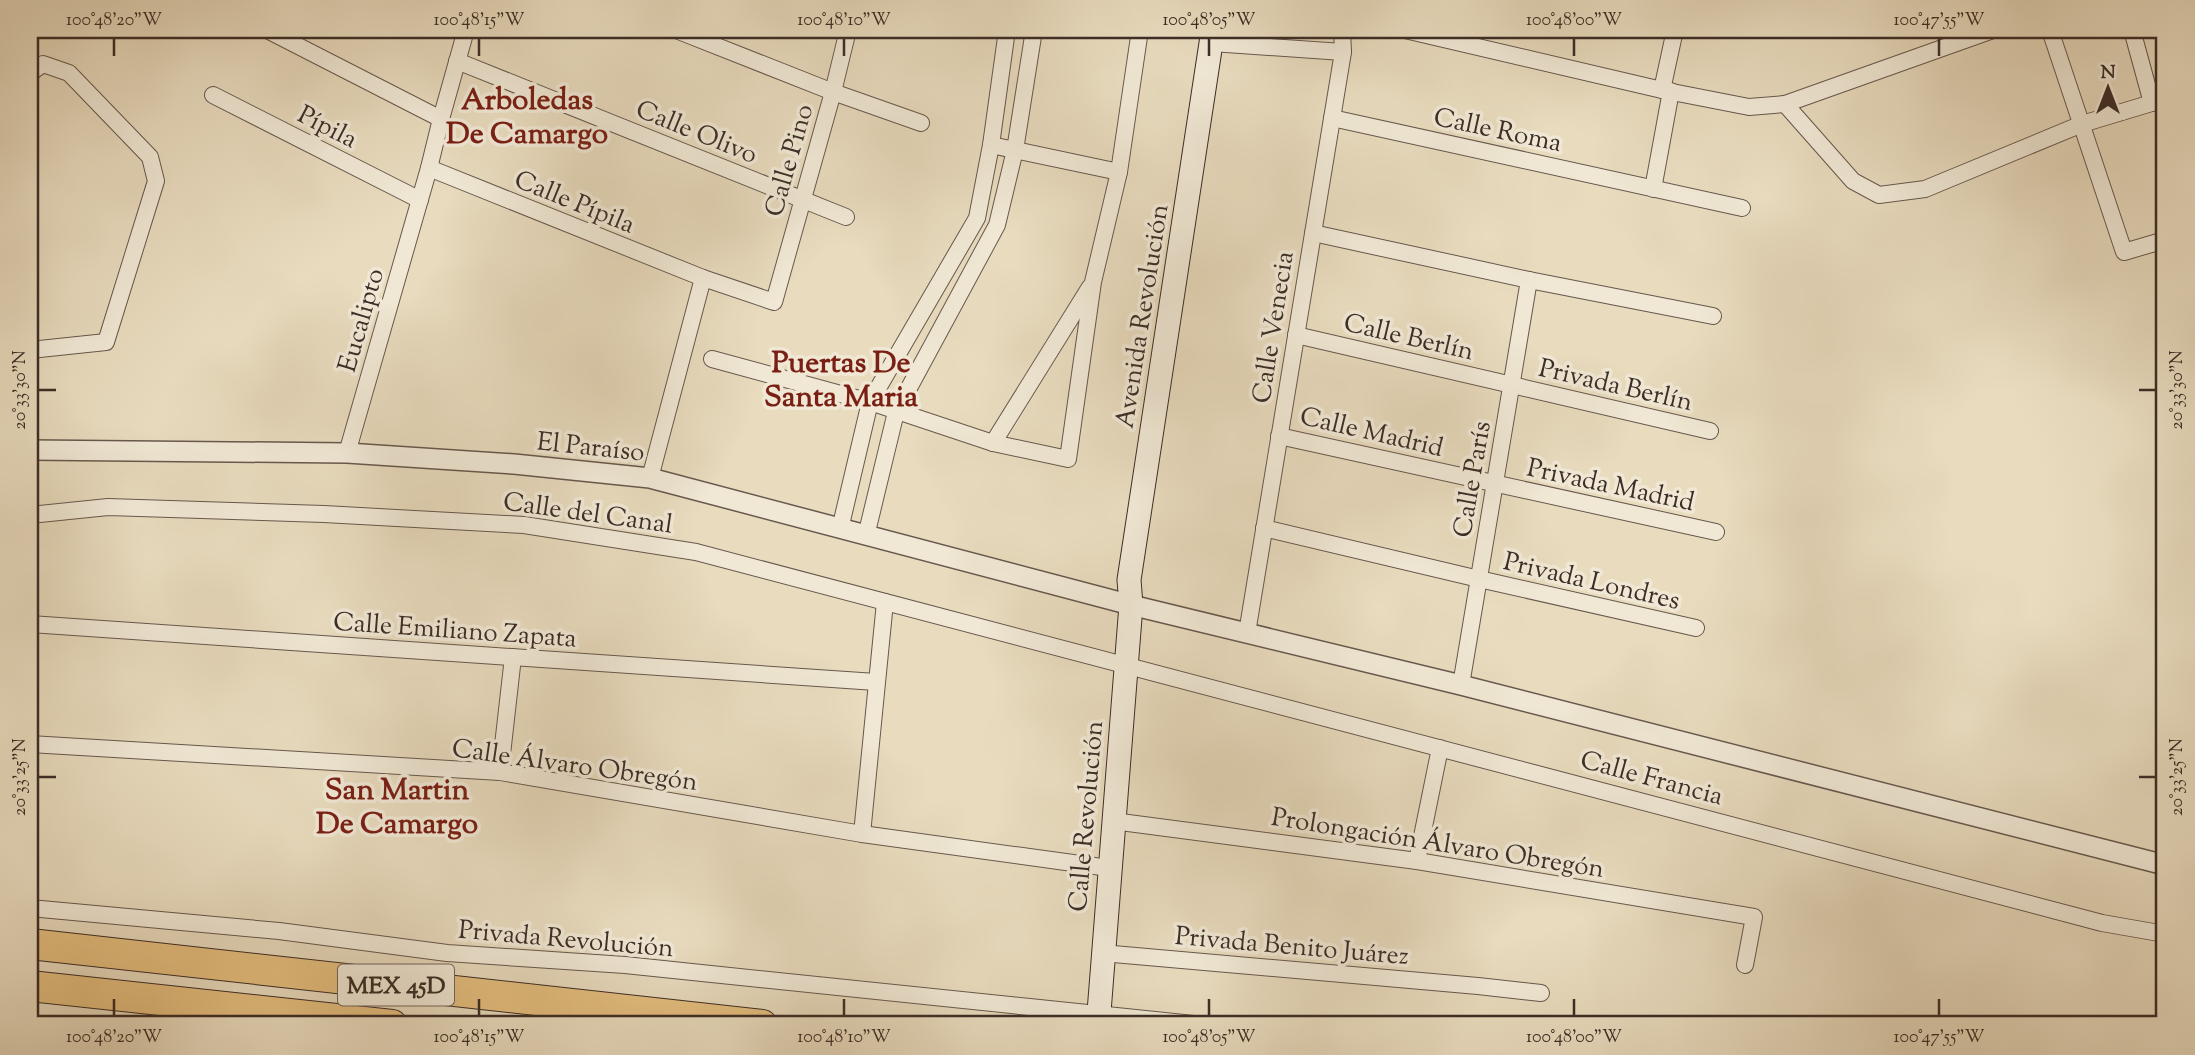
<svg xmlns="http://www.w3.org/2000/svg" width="2195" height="1055" font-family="'Sorts Mill Goudy',serif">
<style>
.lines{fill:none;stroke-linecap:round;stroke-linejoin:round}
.minor-casing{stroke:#67584d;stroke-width:18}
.tertiary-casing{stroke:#67584d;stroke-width:22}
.secondary-casing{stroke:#3c2d27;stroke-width:25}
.motorway-casing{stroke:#3c2d27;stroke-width:32}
.minor{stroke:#f0e8d5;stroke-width:16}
.tertiary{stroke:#f0e8d5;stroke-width:19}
.secondary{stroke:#f0e8d5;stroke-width:23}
.motorway{stroke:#e4be7f;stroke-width:30}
.ticks{fill:none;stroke:#3c2d27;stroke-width:2.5}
.labels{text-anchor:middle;stroke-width:7;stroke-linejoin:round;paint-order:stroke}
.shield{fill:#f0e8d5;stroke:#72655b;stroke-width:2}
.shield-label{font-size:24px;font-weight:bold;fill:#3c2d27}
.street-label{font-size:26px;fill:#3c2d27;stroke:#f0e8d5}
.quarter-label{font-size:30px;font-weight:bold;fill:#7a1f14;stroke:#f0e8d5}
.neatline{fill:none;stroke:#3c2d27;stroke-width:2.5}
.ticks-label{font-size:18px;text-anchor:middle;fill:#3c2d27}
</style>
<rect width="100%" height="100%" fill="#e8dbbe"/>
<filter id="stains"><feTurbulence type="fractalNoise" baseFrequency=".00286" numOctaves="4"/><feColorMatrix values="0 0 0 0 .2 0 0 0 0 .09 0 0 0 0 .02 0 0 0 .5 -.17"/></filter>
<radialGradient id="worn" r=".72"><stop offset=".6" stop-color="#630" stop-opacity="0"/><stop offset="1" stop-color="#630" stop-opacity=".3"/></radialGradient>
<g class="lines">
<defs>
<g id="minor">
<polyline points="267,30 441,119"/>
<polyline points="676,30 833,92 921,123"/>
<polyline points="1405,30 1662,90 1749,107 1785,104 1993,30"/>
<polyline points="2050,30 2124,252 2165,240"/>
<polyline points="2132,30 2152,103"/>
<polyline points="1212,43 1343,52"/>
<polyline points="457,61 846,217"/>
<polyline points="30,73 43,64 69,73 150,157 156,181 106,342 30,350"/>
<polyline points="1662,90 1675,30"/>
<polyline points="213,95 420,200"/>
<polyline points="1785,104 1853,181 1879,195 1925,189 2082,124 2165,99"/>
<polyline points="1332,118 1742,208"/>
<polyline points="991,145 1119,172"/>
<polyline points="429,168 703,278 774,302 833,92 848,30"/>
<polyline points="1653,189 1671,91"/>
<polyline points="1313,233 1529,280 1713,316"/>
<polyline points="1296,335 1710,431"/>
<polyline points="712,359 870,402 993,443 1068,459 1093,282 1119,172 1140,30"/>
<polyline points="1279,436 1716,532"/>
<polyline points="993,443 1090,287"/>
<polyline points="347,453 429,168 441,119 466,30"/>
<polyline points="650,478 703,278"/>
<polyline points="30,515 108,507 324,514 524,525 696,552 2102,923 2165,934"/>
<polyline points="1264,528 1479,579 1696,628"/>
<polyline points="840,529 870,402 977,218 991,145 1007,30"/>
<polyline points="866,536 896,412 997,225 1015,150 1034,30"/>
<polyline points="30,624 876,682"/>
<polyline points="1247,633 1343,52 1342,30"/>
<polyline points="1461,685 1529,280"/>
<polyline points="30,744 500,772 862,834 1109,868"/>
<polyline points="500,772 513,657"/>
<polyline points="1113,821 1417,861 1754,917 1745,965"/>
<polyline points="862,834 885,602"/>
<polyline points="1417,861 1440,748"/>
<polyline points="30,908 279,931 447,953 625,965 1203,1025"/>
<polyline points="1102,953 1478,986 1541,993"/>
</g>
<polyline id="tertiary" points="30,450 347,453 514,464 650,478 1131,605 1461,685 2165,865"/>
<polyline id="secondary" points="1098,1025 1131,605 1129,580 1213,30"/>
<g id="motorway">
<polyline points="30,944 762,1025"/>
<polyline points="30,986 392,1025"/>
</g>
</defs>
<use href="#minor" class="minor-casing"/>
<use href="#tertiary" class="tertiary-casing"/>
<use href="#secondary" class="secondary-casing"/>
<use href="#motorway" class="motorway-casing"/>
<use href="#minor" class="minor"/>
<use href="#tertiary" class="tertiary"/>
<use href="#secondary" class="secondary"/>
<use href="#motorway" class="motorway"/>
</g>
<path class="ticks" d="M114 38V56M479 38V56M844 38V56M1209 38V56M1574 38V56M1939 38V56M38 390H56M2139 390H2156M38 777H56M2139 777H2156M114 999V1016M479 999V1016M844 999V1016M1209 999V1016M1574 999V1016M1939 999V1016"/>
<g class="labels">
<rect class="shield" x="338" y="964.5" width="116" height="41" rx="5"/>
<g class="shield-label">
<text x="396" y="993">MEX 45D</text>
</g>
<g class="street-label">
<text transform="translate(328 126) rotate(27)" y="9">Pípila</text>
<text transform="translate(1498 129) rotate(12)" y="9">Calle Roma</text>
<text transform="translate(697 131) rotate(22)" y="9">Calle Olivo</text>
<text transform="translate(788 160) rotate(-74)" y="9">Calle Pino</text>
<text transform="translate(575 201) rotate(22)" y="9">Calle Pípila</text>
<text transform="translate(1141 316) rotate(-81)" y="9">Avenida Revolución</text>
<text transform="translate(360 320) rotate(-74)" y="9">Eucalipto</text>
<text transform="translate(1272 327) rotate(-81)" y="9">Calle Venecia</text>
<text transform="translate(1409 336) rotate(13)" y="9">Calle Berlín</text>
<text transform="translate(1616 384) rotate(13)" y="9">Privada Berlín</text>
<text transform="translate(1372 431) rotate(13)" y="9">Calle Madrid</text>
<text transform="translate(591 446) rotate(6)" y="9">El Paraíso</text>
<text transform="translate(1471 479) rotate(-80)" y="9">Calle París</text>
<text transform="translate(1611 484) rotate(12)" y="9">Privada Madrid</text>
<text transform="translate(588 512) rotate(8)" y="9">Calle del Canal</text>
<text transform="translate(1592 580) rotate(13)" y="9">Privada Londres</text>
<text transform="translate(455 629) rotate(4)" y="9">Calle Emiliano Zapata</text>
<text transform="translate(575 764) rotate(8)" y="9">Calle Álvaro Obregón</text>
<text transform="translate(1652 777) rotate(15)" y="9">Calle Francia</text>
<text transform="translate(1085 816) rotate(-85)" y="9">Calle Revolución</text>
<text transform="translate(1438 842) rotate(9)" y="9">Prolongación Álvaro Obregón</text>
<text transform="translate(566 938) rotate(5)" y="9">Privada Revolución</text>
<text transform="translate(1292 945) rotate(5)" y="9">Privada Benito Juárez</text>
</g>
<g class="quarter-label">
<text x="527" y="109">Arboledas<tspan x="527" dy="34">De Camargo</tspan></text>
<text x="841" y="372">Puertas De<tspan x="841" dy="34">Santa Maria</tspan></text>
<text x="397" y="799">San Martin<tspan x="397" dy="34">De Camargo</tspan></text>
</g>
</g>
<rect width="2195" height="1055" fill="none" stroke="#e8dbbe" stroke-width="77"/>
<g transform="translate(2108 88)" stroke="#f0e8d5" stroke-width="5" paint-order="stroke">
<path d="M0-5L12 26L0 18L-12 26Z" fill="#3c2d27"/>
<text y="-10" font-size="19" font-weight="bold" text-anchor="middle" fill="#3c2d27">N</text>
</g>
<rect x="38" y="38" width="2118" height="978" class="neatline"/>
<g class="ticks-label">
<text x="114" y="25">100°48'20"W</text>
<text x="479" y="25">100°48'15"W</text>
<text x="844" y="25">100°48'10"W</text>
<text x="1209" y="25">100°48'05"W</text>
<text x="1574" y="25">100°48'00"W</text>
<text x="1939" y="25">100°47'55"W</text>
<text transform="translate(19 390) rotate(-90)" y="6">20°33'30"N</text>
<text transform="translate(2176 390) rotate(-90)" y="6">20°33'30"N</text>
<text transform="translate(19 777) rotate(-90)" y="6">20°33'25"N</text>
<text transform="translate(2176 777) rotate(-90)" y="6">20°33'25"N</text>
<text x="114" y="1042">100°48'20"W</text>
<text x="479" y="1042">100°48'15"W</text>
<text x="844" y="1042">100°48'10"W</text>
<text x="1209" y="1042">100°48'05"W</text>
<text x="1574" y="1042">100°48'00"W</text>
<text x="1939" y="1042">100°47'55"W</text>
</g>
<rect width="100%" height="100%" filter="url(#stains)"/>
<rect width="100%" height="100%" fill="url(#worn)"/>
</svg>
